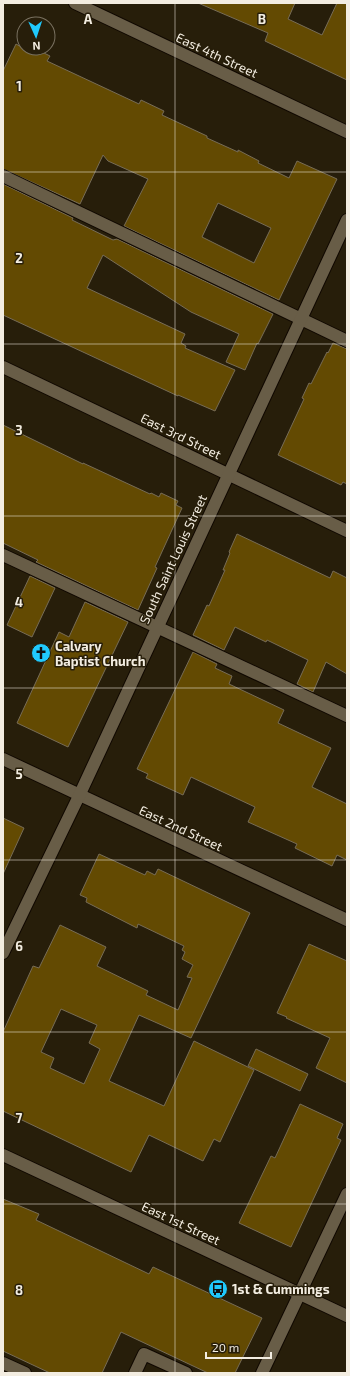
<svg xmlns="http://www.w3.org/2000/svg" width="350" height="1376" font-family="'Exo 2',sans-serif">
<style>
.building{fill:#634a02;stroke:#776c56;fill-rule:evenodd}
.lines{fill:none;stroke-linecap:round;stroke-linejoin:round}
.lane-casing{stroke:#100800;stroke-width:14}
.street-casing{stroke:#100800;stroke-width:14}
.secondary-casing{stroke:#100800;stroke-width:14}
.lane{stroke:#685d47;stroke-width:12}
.street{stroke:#685d47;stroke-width:12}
.secondary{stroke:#685d47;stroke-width:12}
.grid{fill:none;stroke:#f3ede1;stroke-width:1;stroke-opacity:0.55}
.labels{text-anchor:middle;stroke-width:3;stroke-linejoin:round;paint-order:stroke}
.street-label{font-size:13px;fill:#f3ede1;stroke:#271e0a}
.poi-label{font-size:13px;font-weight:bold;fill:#f3ede1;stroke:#271e0a;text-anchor:start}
.grid-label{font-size:13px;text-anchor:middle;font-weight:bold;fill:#f3ede1;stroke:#271e0a;stroke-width:3;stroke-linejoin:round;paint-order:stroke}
</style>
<rect width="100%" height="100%" fill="#271e0a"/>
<g class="building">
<polygon points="198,3 295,3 288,19 322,35 337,3 347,3 347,80 265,41 268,33"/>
<path d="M16 44 23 48H34L50 56 47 61 139 104 141 100 164 111 162 115 207 136V138L238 152V150L259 161 258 163 289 178 297 161 337 179 279 300 124 226 148 179 108 161 103 155 80 204 3 169V71ZM218 203 271 228 254 263 202 237Z"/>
<polygon points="3,184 73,218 72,220 113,240 117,239 273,314 258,344 257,343 245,370 226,362 239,334 191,312 103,255 87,288 185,334 181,343 186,346 185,348 235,370 215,411 178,395 178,396 3,315"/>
<polygon points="333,343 347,349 347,484 343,482 341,485 278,455 304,399 302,398 309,383 311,384 327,352 328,353"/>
<polygon points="3,425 83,464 83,463 150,494 151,493 159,497 161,493 178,501 176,505 182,508 155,567 157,568 138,610 36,562 38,560 3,543"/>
<polygon points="237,534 330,578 333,571 347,578 347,674 326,662 313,692 297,684 308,660 267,640 266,642 235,627 224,650 193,635 207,605 209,606 225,570 223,570 230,553 229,552"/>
<polygon points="30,576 55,588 32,637 7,625"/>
<polygon points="85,602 128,622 68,747 17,723 59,632 69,637"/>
<polygon points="193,652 217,664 215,668 232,676 229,684 284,710 278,723 331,748 312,787 347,804 347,860 337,855 332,866 295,848 297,844 248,822 255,807 191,777 183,795 146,778 148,774 137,769"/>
<polygon points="3,818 24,828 3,874"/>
<path d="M99 854 145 875 147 871 155 875 158 869 250 913 191 1038 139 1015 109 1081 164 1106 194 1041 254 1070 220 1142 214 1139 203 1161 149 1135 131 1172 3 1111V1032L33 966 39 968 60 925 106 947 97 966 148 991 146 995 178 1010 192 978 187 977 193 965 182 959 185 952 182 950 184 946 138 924 137 928 86 902 87 898 80 895ZM61 1009 97 1025 89 1043 100 1049 84 1084 50 1068 54 1058 41 1052Z"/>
<polygon points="309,944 347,961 347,1083 316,1068 330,1038 286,1018 287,1017 277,1013"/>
<polygon points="256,1049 308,1074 300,1091 248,1066"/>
<polygon points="300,1104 343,1124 337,1138 341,1140 291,1247 239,1223 271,1156 275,1158"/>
<polygon points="3,1199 39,1214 36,1220 149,1274 153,1267 262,1318 235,1373 208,1373 121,1332 102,1373 50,1373 3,1351"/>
</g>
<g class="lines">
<defs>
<g id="lane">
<polyline points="3,176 347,341"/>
<polyline points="3,555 347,716"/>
<polyline points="3,1363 25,1373"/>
<polyline points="135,1373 144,1354 186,1373"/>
</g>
<g id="street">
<polyline points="3,367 347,531"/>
<polyline points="3,759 347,920"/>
<polyline points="3,953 79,796 347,220"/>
<polyline points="262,1373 347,1194"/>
</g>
<g id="secondary">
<polyline points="75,3 347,132"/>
<polyline points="3,1155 347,1316"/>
</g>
</defs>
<use href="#lane" class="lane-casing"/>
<use href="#street" class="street-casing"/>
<use href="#secondary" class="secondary-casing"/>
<use href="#lane" class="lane"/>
<use href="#street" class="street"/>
<use href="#secondary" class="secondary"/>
</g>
<path class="grid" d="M175 3V1373M3 172H347M3 344H347M3 516H347M3 688H347M3 860H347M3 1032H347M3 1204H347"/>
<defs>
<symbol id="church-disc" viewBox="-11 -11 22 22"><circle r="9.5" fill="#20c9fd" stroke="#271e0a"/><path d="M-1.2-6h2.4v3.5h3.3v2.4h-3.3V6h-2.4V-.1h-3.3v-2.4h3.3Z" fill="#111"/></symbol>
<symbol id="bus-disc" viewBox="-11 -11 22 22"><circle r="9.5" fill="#20c9fd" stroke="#271e0a"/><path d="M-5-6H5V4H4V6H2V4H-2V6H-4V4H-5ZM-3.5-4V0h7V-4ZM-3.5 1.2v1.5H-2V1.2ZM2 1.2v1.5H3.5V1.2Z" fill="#111"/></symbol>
</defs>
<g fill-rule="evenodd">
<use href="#church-disc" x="30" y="642" width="22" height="22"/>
<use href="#bus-disc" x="207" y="1278" width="22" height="22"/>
</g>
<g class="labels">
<g class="street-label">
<text transform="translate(217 55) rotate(25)" y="5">East 4th Street</text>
<text transform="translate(181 436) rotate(26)" y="5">East 3rd Street</text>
<text transform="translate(173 559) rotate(-65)" y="5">South Saint Louis Street</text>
<text transform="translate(181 828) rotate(25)" y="5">East 2nd Street</text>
<text transform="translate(181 1223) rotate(25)" y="5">East 1st Street</text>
</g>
<g class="poi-label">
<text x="55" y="651">Calvary<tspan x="55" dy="15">Baptist Church</tspan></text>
<text x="232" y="1294">1st &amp; Cummings</text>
</g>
</g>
<g class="grid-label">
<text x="88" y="24">A</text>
<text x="262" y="24">B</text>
<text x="19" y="91">1</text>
<text x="19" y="263">2</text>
<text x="19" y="435">3</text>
<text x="19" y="607">4</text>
<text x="19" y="779">5</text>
<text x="19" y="951">6</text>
<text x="19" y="1123">7</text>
<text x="19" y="1295">8</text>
</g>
<rect width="350" height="1376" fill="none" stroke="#f3ede1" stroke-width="8"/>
<g transform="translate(36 36) rotate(177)"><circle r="19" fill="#271e0a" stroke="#797160"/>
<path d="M0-3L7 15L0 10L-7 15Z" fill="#20c9fd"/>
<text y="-6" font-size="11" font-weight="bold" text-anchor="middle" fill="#f3ede1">N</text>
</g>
<path d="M206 1352v6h65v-6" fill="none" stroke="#f3ede1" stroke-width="2"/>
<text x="212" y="1352" font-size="12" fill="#f3ede1" stroke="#271e0a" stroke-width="3" paint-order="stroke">20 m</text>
</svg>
